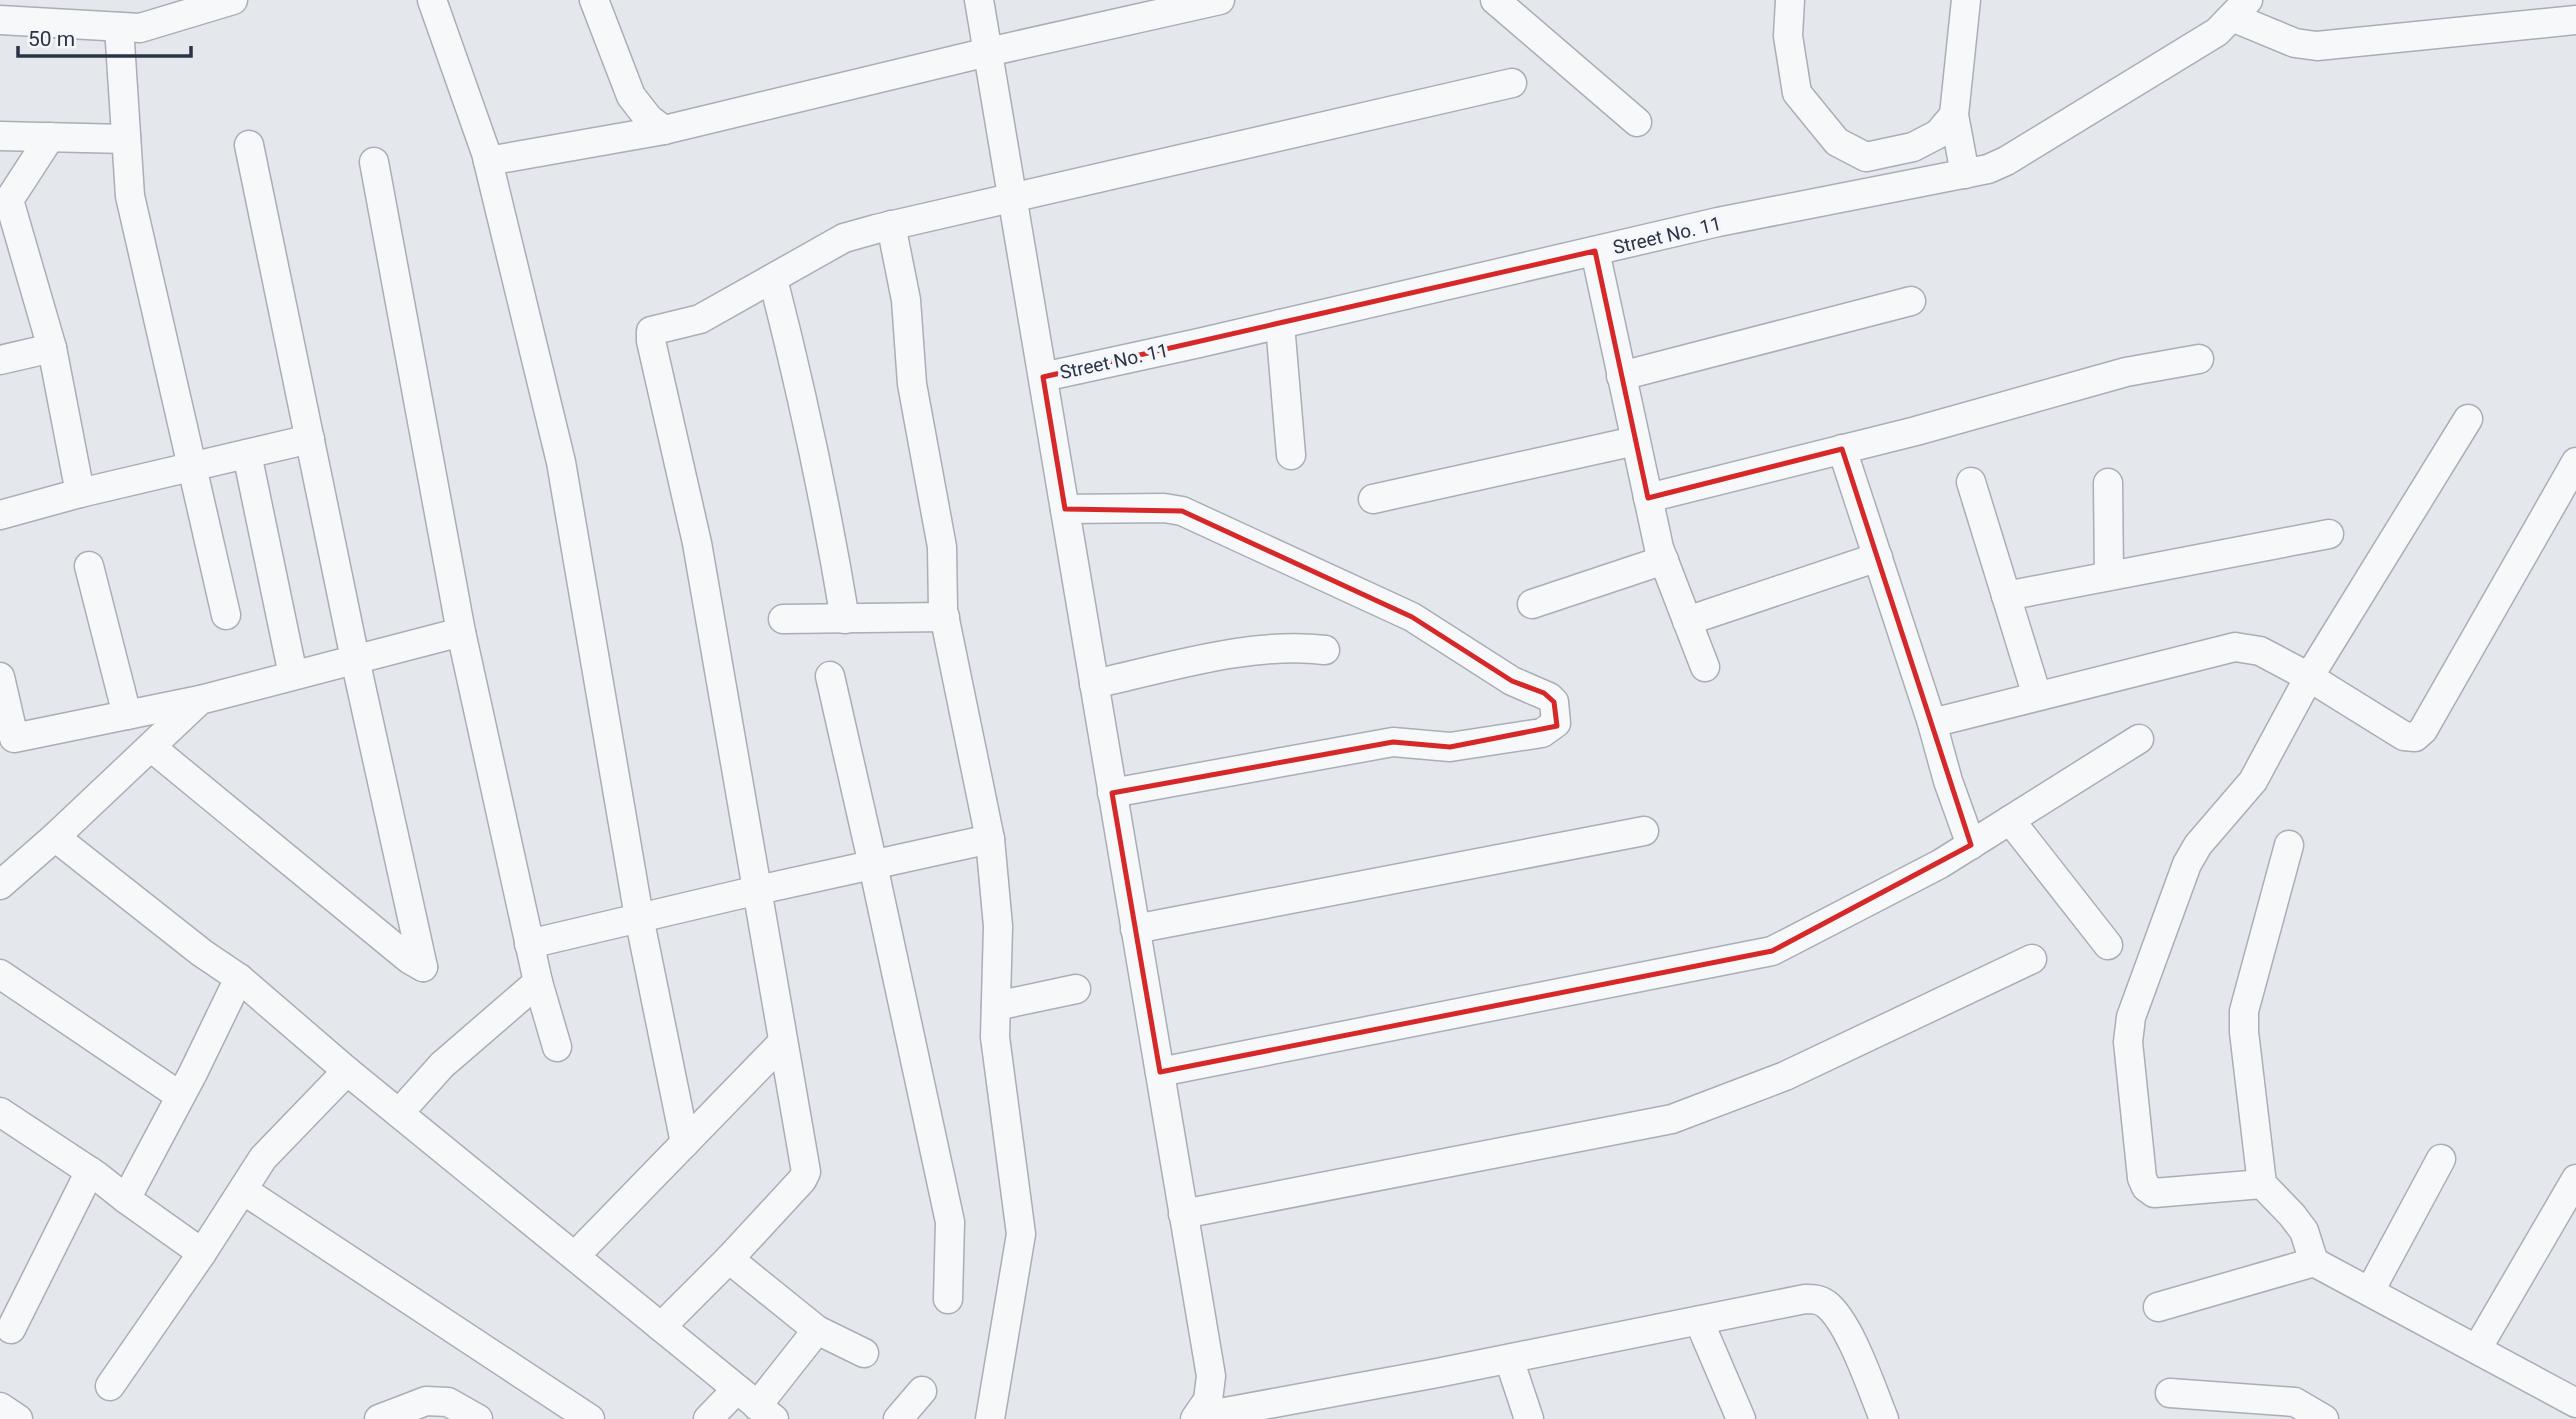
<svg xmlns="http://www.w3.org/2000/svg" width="2576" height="1419" font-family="Roboto,sans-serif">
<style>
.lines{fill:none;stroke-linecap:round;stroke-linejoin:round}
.minor-casing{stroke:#a9aeb7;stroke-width:31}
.minor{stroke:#f7f8fa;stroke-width:28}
.marked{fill:none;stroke:#d62828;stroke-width:5;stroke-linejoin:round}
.labels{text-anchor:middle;stroke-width:7;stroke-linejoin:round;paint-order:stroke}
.street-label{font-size:19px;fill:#2b3445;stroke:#f4f6f9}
</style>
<rect width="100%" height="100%" fill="#e4e7ec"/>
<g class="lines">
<defs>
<g id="minor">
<polyline points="432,0 486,153 561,462 639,917 685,1143"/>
<polyline points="594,0 631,96 649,119 664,130"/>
<polyline points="979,0 1211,1376 1208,1400 1195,1419"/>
<polyline points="1495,0 1637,122"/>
<polyline points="1790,0 1788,36 1797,93 1837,142 1866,157 1913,147 1938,134 1954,115"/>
<polyline points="2232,17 2295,43 2317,46 2576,20"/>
<polyline points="0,20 140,28 233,0"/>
<polyline points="119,27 130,196 226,615"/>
<polyline points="0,136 126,139"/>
<polyline points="249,145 355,659 423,967"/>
<polyline points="488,161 664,130 988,52 1220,0"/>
<polyline points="374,162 461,632 538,982 557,1047"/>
<polyline points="1965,174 1954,115 1966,0"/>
<polyline points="891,225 906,300 912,384 942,547 943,610 990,839 998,926 995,1037 1021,1234 990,1419"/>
<polyline points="1595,251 1659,548 1705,667"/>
<path d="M773 279C802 392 826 504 845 619"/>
<polyline points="1280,324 1291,455"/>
<polyline points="0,360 52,348"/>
<polyline points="1621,376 1911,301"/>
<polyline points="1043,377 1199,343 1718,222 1988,169 2006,161 2217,32 2248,0"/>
<polyline points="1842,449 1932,723 1948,781 1971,845"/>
<polyline points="247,454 293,675"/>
<polyline points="1971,482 2037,696"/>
<polyline points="2108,483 2109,576"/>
<polyline points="80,493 310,439"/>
<polyline points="1648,498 1916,431 2126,372 2199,359"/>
<polyline points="1373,499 1635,441"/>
<polyline points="1065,509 1164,508 1182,511 1412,617 1512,681 1549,697 1554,702 1556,723 1542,733 1450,747 1393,742 1112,793"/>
<polyline points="0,515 80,493 52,348 9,200 50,137"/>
<polyline points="89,566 127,715"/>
<polyline points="2006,596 2329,534"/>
<polyline points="1532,604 1664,560"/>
<polyline points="783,619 945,617"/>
<polyline points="1687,621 1878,557"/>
<polyline points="830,676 873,865 950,1222 948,1299"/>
<polyline points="0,677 14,738 200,700"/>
<path d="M1094 684C1167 668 1251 641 1325 650"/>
<polyline points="1932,723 2235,647 2260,651 2309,677 2404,736 2415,737 2423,730 2576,462"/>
<polyline points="151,747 409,959 423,967"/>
<polyline points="2010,820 2108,945"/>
<polyline points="55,837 202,953 239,978 347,1071 774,1419"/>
<polyline points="2289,845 2244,1011 2244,1032 2262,1184 2292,1215 2304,1231 2314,1262"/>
<polyline points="0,885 55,837 200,700 461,632"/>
<polyline points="1135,929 1644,831"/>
<polyline points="529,944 758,890 990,839"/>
<polyline points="0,974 180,1096"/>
<polyline points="996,1006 1076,989"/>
<polyline points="1160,1072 1772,951 1940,864 2139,739"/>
<polyline points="0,1112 97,1176 126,1199 202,1253"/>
<polyline points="399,1113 442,1065 538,982"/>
<polyline points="2262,1184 2154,1193 2146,1187 2142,1178 2128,1042 2131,1017 2187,864 2198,845 2253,781 2309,677 2468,419"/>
<polyline points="243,1190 590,1419"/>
<polyline points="126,1199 193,1073 239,978"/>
<polyline points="1183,1214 1672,1119 1785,1076 2032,959"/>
<polyline points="575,1256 783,1042"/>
<polyline points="729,1259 817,1330 864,1353"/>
<polyline points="2370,1291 2441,1159"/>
<polyline points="2158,1307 2314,1262 2576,1403"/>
<polyline points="1699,1321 1741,1419"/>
<polyline points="661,1327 729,1259 802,1180 806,1172 697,543 651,341 651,331 700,319 844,238 876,229 1512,83"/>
<polyline points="11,1329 90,1171"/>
<polyline points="2477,1349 2576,1179"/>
<polyline points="1509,1359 1529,1419"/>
<polyline points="110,1386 202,1253 263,1158 347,1071"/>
<polyline points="2170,1393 2295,1402 2324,1419"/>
<polyline points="757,1406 817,1330"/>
<polyline points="0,1407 18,1419"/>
<path d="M1198 1417 1437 1373 1805 1299C1813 1299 1819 1299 1826 1304 1850 1322 1872 1390 1884 1419"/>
<polyline points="379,1419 426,1401 448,1402 478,1419"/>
<polyline points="708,1419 737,1389"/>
<polyline points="898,1419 922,1391"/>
</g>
</defs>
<use href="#minor" class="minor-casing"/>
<use href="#minor" class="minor"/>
</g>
<path class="marked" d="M1595 251 1648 498 1842 449 1971 845 1772 951 1160 1072 1112 793 1393 742 1450 747 1557 726 1554 702 1544 693 1512 681 1412 617 1182 511 1065 509 1043 377Z"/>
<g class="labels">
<g class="street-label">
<text transform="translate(1667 235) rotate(-13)" y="7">Street No. 11</text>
<text transform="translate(1114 361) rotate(-12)" y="7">Street No. 11</text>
</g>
</g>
<path d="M18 46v10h173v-10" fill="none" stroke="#2b3445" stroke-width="3.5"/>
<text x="28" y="46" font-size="21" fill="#2b3445" stroke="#f4f6f9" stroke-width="5" paint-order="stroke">50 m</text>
</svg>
